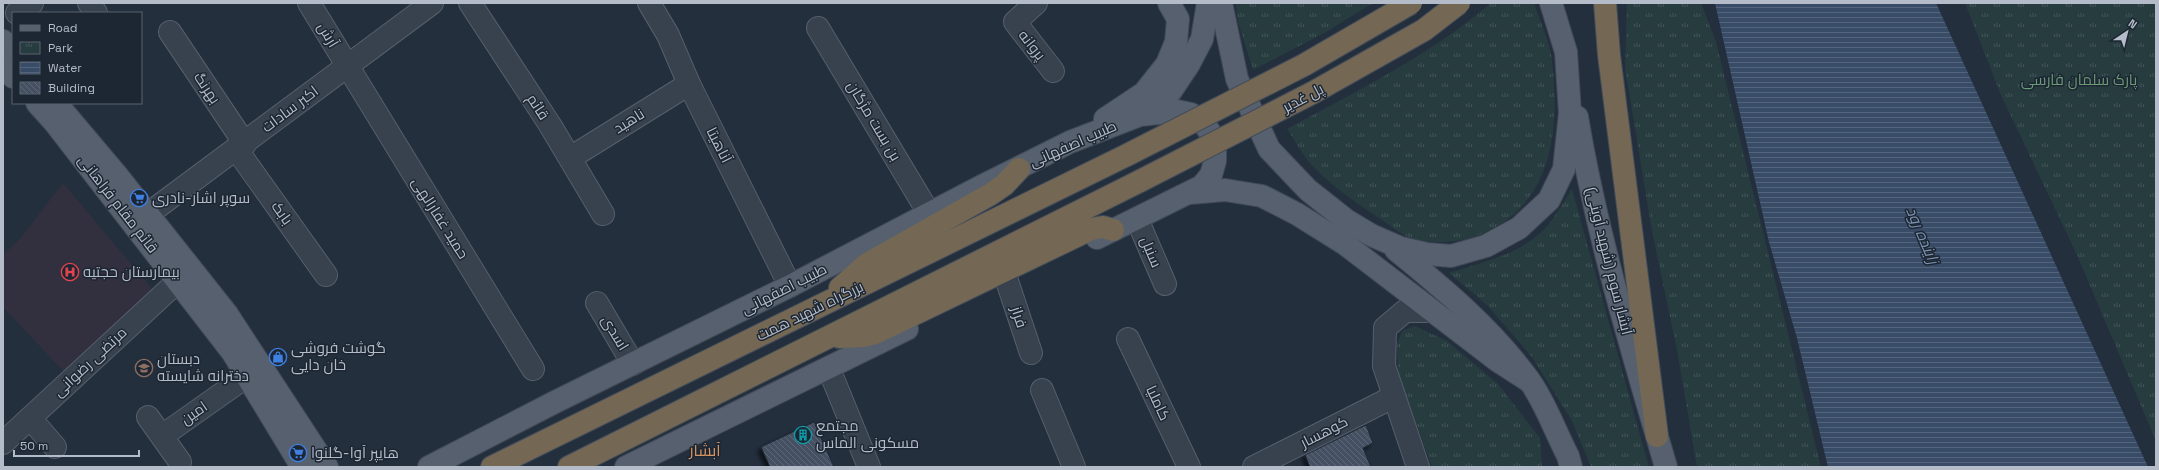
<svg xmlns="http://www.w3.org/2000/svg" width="2159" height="470" font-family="'Space Grotesk',Cairo,sans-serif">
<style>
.medical{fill:#32303f}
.park{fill:url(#park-tufts)}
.water{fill:url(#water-rules)}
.building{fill:url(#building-back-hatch);stroke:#1f2835;filter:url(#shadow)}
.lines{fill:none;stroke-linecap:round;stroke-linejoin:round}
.minor-casing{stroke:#565f6c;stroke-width:24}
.major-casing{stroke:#414a57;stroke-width:24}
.highway-casing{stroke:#434c59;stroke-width:24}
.minor{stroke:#38414e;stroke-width:22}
.major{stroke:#56606e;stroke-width:22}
.highway{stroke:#746855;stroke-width:22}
.highway-bridge-casing{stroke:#434c59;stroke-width:24;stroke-linecap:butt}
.highway-bridge{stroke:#746855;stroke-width:22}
.labels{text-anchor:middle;stroke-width:3;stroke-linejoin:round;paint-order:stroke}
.street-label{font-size:15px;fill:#b4bcc9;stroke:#1d2633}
.park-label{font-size:15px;fill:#6b9a76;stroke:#1d2633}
.poi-label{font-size:15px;fill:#b4bcc9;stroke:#1d2633;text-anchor:start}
.water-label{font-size:16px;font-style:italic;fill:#7c92b1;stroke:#1d2633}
.neighbourhood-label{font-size:16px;fill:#d59563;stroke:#1d2633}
</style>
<defs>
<pattern id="park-tufts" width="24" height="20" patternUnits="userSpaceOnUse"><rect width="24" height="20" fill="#263c3f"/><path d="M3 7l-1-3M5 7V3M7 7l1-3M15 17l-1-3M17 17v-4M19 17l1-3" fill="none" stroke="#435659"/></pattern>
<pattern id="water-rules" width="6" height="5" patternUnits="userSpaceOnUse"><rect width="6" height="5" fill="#394c67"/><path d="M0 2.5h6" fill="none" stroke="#53647b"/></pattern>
<pattern id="building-back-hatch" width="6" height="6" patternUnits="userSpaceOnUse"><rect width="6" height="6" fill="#455162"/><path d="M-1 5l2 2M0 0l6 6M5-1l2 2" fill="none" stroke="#5d6877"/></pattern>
<filter id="shadow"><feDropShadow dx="-3.5" dy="3.5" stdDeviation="2" flood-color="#0009"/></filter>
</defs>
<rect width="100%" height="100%" fill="#242f3e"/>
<polygon class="medical" points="63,183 153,290 67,375 3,307 3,255 21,238"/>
<g class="park">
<polygon points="1236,3 1373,3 1326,32 1253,70 1238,22"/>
<path d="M1491 3H1534C1540 21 1550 42 1552 61 1560 130 1553 206 1479 235 1457 243 1430 245 1408 237 1399 233 1390 225 1382 220 1356 203 1330 185 1309 162 1301 152 1294 139 1287 129 1357 91 1430 55 1491 3Z"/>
<polygon points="1627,3 1701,3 1716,42 1821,467 1697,467 1677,350 1652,231 1625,68"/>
<polygon points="1965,3 2156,3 2156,441 2077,255 2001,95"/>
<path d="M1572 189 1643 446 1649 467H1591L1572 421 1532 357 1486 304 1449 273C1483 262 1523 254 1548 225 1557 214 1564 201 1572 189Z"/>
<polygon points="1415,326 1447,341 1498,384 1540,438 1542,467 1432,467 1398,374 1397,345 1402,331"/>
</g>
<polygon class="water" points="1715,3 1936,3 2148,467 1828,467 1797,338 1769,242"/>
<g class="building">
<polygon points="814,422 834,467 770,467 761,447"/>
<polygon points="1366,425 1373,443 1363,448 1371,467 1310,467 1305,455"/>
</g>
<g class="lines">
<defs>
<g id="minor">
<polyline points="89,3 96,13"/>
<polyline points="309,3 533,369"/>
<polyline points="470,3 550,125 603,214"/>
<polyline points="649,3 668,35 689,84 790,286"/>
<polyline points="1036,3 1015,22 1053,71"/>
<polyline points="17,13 32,3"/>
<polyline points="818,28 930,215"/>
<polyline points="170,32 245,144"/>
<polyline points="237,150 326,275"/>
<polyline points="570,158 689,84"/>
<polyline points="148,214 432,3"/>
<polyline points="1137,219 1165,284"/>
<polyline points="1007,281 1031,353"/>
<polyline points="597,303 633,364"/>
<polyline points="1128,339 1189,467"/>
<polyline points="829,369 869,467"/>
<polyline points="1042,390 1074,467"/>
<polyline points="148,417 180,462"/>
<polyline points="30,418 55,447"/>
<polyline points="162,436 247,376"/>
<polyline points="3,443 178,281"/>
<polyline points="1254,467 1393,397"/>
<polyline points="1418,467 1384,366 1385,328 1405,311 1432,311"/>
</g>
<g id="major">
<polyline points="1221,3 1237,79 1269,149 1308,190 1346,220 1371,235 1401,248 1427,254 1451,256 1486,246 1519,228 1549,200 1564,169 1570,113 1566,52 1551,3"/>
<polyline points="3,41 13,52"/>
<polyline points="3,66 13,77"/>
<polyline points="37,103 55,123 233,353 302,467"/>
<polyline points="56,103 116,174 227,314 327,467"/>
<polyline points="1141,114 1171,91 1189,64 1202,39 1208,3"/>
<path d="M1577 117C1597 236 1632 351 1666 467"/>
<polyline points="1105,119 1144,93 1167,64 1176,42 1178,19 1169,3"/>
<polyline points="1190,193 1225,190 1262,196 1297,214 1345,244 1498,361 1529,381"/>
<path d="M1396 250C1444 289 1492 329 1529 380 1545 402 1555 431 1568 456L1571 467"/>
<polyline points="429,467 555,402 790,286 982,186 1070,142 1140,115 1177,111 1191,114 1203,122 1211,134 1215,147 1215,161 1211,175 1202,186 1097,238"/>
<polyline points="626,467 907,329"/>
</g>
<g id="highway">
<polyline points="1605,3 1609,55 1657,436"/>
<polyline points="840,288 867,264 991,194 1004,185 1019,169"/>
<polyline points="839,337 863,336 875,333 1091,229 1103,227 1113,230"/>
<polyline points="492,467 1127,155"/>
<polyline points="569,467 1140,181"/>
</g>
</defs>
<use href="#minor" class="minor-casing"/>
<use href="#major" class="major-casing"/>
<use href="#highway" class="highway-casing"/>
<use href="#minor" class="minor"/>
<use href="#major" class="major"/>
<use href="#highway" class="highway"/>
<defs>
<g id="highway-bridge">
<polyline points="1127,155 1304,65 1411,3"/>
<polyline points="1140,181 1314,92 1424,30 1459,3"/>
</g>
</defs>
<use href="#highway-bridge" class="highway-bridge-casing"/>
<use href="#highway-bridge" class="highway-bridge"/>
</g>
<defs>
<symbol id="supermarket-ring" viewBox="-11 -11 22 22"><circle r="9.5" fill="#1d2633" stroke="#3f7fe0" stroke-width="1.5"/><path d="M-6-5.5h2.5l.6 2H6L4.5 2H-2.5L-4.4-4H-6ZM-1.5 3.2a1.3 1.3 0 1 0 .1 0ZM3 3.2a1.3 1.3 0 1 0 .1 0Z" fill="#3f7fe0"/></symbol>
<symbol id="hospital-ring" viewBox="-11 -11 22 22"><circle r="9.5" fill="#1d2633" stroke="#e0444e" stroke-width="1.5"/><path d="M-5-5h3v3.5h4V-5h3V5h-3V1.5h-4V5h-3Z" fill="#e0444e"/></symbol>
<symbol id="shop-ring" viewBox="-11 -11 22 22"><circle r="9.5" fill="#1d2633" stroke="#3f7fe0" stroke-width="1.5"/><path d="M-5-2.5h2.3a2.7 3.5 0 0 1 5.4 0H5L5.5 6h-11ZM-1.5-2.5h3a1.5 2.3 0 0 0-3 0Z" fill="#3f7fe0"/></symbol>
<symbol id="school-ring" viewBox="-11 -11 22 22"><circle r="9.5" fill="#1d2633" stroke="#8d6e63" stroke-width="1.5"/><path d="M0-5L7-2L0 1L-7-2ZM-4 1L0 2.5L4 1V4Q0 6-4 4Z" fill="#8d6e63"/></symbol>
<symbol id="building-ring" viewBox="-11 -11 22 22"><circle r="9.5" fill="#1d2633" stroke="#0f9aa8" stroke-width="1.5"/><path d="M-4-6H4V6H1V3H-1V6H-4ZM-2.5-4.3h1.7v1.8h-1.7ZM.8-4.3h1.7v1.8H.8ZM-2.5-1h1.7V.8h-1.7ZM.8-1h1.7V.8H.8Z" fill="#0f9aa8"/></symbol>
</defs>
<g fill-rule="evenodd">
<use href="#supermarket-ring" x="129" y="188" width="20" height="20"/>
<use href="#hospital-ring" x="60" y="262" width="20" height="20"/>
<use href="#shop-ring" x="268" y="347" width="20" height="20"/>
<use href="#school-ring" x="134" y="358" width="20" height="20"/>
<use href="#building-ring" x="793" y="425" width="20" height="20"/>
<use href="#supermarket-ring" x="288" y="443" width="20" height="20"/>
</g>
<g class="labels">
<g class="street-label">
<text transform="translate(328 35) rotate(59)" y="5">آرش</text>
<text transform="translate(1032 45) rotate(52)" y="5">پروانه</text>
<text transform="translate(207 88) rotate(56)" y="5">بهرنگ</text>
<text transform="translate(1303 98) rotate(-28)" y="5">پل غدیر</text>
<text transform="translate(538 107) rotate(57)" y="5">قائم</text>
<text transform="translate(290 109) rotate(-37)" y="5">اکبر سادات</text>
<text transform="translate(629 121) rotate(-32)" y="5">ناهید</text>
<text transform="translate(874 121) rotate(59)" y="5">بن بست مژگان</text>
<text transform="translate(1073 144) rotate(-24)" y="5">طبیب اصفهانی</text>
<text transform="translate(719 145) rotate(63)" y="5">آناهیتا</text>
<text transform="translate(118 204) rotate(52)" y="5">قائم مقام فراهانی</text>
<text transform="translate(282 213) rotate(55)" y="5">بابک</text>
<text transform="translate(440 218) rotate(58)" y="5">حمید غفارالهی</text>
<text transform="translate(1151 252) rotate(67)" y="5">سنبل</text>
<text transform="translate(1609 261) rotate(76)" y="5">آبشار سوم (شهید آوینی)</text>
<text transform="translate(784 289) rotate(-27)" y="5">طبیب اصفهانی</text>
<text transform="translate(810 311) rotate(-26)" y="5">بزرگراه شهید همت</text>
<text transform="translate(1019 317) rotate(72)" y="5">فراز</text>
<text transform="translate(615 333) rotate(59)" y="5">اسدی</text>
<text transform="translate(90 362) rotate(-43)" y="5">مرتضی رضوانی</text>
<text transform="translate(1158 403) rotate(65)" y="5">کاملیا</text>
<text transform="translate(194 413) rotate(-35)" y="5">امین</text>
<text transform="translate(1324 432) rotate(-27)" y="5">کوهسار</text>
</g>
<g class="park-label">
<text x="2079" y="85">پارک سلمان فارسی</text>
</g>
<g class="poi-label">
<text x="152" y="203">سوپر اشار-نادری</text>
<text x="83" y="277">بیمارستان حجتیه</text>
<text x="291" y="353">گوشت فروشی<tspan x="291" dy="17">خان دایی</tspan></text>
<text x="157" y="364">دبستان<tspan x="157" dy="17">دخترانه شایسته</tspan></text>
<text x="816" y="431">مجتمع<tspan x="816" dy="17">مسکونی الماس</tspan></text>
<text x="311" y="458">هایپر آوا-گلنوا</text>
</g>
<g class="water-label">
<text transform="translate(1923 235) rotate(67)" y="6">زاینده رود</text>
</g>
<g class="neighbourhood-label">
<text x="705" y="456">آبشار</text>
</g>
</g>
<rect width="2159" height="470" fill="none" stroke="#b4bcc9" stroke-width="8"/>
<rect x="12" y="12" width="130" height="92" fill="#1d2633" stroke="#59626f"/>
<rect x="20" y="25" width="20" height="6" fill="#56606e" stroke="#59626f"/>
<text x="48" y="32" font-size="12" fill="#b4bcc9">Road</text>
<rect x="20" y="42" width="20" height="12" fill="url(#park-tufts)" stroke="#59626f"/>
<text x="48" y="52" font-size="12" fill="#b4bcc9">Park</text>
<rect x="20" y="62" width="20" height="12" fill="url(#water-rules)" stroke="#59626f"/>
<text x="48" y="72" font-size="12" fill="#b4bcc9">Water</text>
<rect x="20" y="82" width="20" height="12" fill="url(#building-back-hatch)" stroke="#59626f"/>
<text x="48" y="92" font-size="12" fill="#b4bcc9">Building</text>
<g transform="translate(2127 32) rotate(35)" stroke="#1d2633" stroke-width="3" paint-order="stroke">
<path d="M0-3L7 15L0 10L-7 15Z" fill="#b4bcc9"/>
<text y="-6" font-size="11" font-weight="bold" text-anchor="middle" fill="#b4bcc9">N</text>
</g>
<path d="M14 450v6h125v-6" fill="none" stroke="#b4bcc9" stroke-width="2"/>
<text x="20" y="450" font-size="12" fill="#b4bcc9" stroke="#1d2633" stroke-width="3" paint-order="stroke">50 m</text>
</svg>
